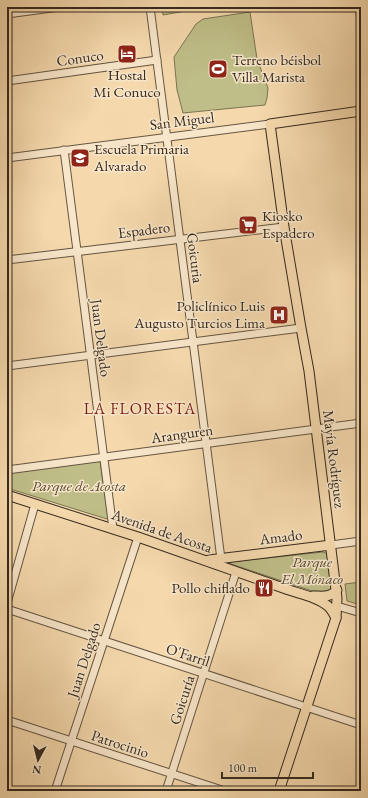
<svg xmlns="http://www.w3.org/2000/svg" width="368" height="798" font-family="'EB Garamond',serif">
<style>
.green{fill:#bfbe88;stroke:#7a7453}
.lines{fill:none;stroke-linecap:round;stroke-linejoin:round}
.minor-casing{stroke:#655542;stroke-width:9}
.major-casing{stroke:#35291e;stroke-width:11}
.minor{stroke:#f8e6ca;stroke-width:7}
.major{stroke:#f5d9ad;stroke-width:9}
.labels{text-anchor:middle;stroke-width:3;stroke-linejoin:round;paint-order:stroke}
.street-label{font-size:15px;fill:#35291e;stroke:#f8e6ca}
.poi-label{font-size:15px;fill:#35291e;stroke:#f8e6ca;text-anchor:start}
.park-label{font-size:15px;font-style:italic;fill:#584e38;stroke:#f8e6ca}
.neighbourhood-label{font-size:16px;letter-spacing:1px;fill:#7a1f14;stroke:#f8e6ca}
</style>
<rect width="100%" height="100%" fill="#f5d9ad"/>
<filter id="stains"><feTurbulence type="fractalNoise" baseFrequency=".005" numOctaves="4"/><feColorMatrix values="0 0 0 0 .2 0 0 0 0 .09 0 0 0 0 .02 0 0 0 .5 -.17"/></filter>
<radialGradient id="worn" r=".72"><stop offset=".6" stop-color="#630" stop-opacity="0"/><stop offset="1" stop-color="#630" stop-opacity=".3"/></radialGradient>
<g class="green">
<polygon points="162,7 208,7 163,15"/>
<polygon points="250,12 257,59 268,88 267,98 265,105 183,113 177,90 174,57 196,24 203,19"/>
<polygon points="100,461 108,517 107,519 7,488 7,472"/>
<path d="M323 552 328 554 332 587C328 595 319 591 312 591L228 563 229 562Z"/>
<polygon points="361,582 361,605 347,601 345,584"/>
</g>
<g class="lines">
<defs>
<g id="minor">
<polyline points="150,7 221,559"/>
<polyline points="359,7 361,19"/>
<polyline points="7,14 59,7"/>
<polyline points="7,81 157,60"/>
<polyline points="64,150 113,529"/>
<polyline points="7,158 270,124"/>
<polyline points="7,260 284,227"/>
<polyline points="7,366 301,328"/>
<polyline points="7,470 361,423"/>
<polyline points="331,545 361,541"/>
<polyline points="7,603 35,504"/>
<polyline points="337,606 361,613"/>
<polyline points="7,609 361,725"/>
<polyline points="7,720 225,791"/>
<polyline points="55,791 138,537"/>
<polyline points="166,791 236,572"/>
</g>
<g id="major">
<path d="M7 495 138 537 286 589C300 594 318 597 329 607 332 610 334 614 336 618"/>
<polyline points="209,560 331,545"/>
<path d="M313 596C322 596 330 598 337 590"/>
<polyline points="279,791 336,618 337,598 309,371 301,328 284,227 270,124 361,111"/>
</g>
</defs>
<use href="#minor" class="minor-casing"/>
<use href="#major" class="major-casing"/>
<use href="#minor" class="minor"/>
<use href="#major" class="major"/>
</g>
<defs>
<symbol id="hotel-square" viewBox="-11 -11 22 22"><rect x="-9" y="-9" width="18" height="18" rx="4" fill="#8f2418" stroke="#f8e6ca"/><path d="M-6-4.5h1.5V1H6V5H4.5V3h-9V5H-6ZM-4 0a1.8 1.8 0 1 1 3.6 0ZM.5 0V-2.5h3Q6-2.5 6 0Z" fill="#fff"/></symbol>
<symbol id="stadium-square" viewBox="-11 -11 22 22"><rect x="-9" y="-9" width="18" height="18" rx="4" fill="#8f2418" stroke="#f8e6ca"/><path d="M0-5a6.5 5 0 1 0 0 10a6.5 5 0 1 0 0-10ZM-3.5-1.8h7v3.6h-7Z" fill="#fff"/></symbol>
<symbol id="school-square" viewBox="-11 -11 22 22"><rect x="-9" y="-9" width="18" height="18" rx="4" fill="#8f2418" stroke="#f8e6ca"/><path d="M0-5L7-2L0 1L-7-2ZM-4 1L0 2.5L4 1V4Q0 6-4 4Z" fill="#fff"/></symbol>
<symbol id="supermarket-square" viewBox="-11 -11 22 22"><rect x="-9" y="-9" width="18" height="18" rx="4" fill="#8f2418" stroke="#f8e6ca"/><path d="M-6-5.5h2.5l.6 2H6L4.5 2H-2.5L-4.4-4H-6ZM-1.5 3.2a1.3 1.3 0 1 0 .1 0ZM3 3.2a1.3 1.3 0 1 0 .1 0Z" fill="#fff"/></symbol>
<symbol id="hospital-square" viewBox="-11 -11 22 22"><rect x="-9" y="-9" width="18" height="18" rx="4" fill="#8f2418" stroke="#f8e6ca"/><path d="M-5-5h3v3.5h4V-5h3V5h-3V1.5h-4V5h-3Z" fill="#fff"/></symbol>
<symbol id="restaurant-square" viewBox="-11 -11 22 22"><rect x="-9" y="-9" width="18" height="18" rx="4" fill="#8f2418" stroke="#f8e6ca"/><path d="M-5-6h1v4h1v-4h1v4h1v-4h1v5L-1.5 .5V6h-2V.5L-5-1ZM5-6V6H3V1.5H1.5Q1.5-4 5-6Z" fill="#fff"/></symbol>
</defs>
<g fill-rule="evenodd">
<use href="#hotel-square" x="116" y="43" width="22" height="22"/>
<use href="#stadium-square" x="207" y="58" width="22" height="22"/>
<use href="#school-square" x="69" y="147" width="22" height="22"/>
<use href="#supermarket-square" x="237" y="214" width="22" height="22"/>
<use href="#hospital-square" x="268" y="304" width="22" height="22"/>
<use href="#restaurant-square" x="253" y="577" width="22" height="22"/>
</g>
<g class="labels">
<g class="street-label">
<text transform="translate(80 58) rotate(-8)" y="5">Conuco</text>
<text transform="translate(182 121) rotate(-7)" y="5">San Miguel</text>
<text transform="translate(144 230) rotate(-7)" y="5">Espadero</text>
<text transform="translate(195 258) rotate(83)" y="5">Goicuria</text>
<text transform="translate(101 338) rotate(83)" y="5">Juan Delgado</text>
<text transform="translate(182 434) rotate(-8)" y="5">Aranguren</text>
<text transform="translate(334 459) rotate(83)" y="5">Mayía Rodríguez</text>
<text transform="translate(162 531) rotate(19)" y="5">Avenida de Acosta</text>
<text transform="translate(281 537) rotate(-7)" y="5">Amado</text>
<text transform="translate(188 655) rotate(18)" y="5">O'Farril</text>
<text transform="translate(84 660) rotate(-72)" y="5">Juan Delgado</text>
<text transform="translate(182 700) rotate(-72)" y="5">Goicuría</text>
<text transform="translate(120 744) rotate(18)" y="5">Patrocinio</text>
</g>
<g class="poi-label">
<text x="232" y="65">Terreno béisbol<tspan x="232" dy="17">Villa Marista</tspan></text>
<text x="127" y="80" text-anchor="middle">Hostal<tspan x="127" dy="17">Mi Conuco</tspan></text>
<text x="94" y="154">Escuela Primaria<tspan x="94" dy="17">Alvarado</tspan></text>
<text x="262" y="221">Kiosko<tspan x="262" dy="17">Espadero</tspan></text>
<text x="265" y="311" text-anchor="end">Policlínico Luis<tspan x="265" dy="17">Augusto Turcios Lima</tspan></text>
<text x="250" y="593" text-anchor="end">Pollo chiflado</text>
</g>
<g class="park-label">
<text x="79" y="491">Parque de Acosta</text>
<text x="312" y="567">Parque<tspan x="312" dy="17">El Mónaco</tspan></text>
</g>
<g class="neighbourhood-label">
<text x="140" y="414">LA FLORESTA</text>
</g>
</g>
<rect width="368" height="798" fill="none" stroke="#f5d9ad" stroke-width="24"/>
<rect x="8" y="8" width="352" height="782" fill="none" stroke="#35291e" stroke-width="2"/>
<rect x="12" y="12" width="344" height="774" fill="none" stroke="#35291e"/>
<g transform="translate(38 760) rotate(187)" stroke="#f8e6ca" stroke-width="3" paint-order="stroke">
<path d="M0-3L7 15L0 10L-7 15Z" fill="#35291e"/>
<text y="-6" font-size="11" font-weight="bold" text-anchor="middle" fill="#35291e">N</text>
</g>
<path d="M222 772v6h91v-6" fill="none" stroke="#35291e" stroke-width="2"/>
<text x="228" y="772" font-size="12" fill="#35291e" stroke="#f8e6ca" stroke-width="3" paint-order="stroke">100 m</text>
<rect width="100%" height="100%" filter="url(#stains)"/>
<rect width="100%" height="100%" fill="url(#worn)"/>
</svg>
